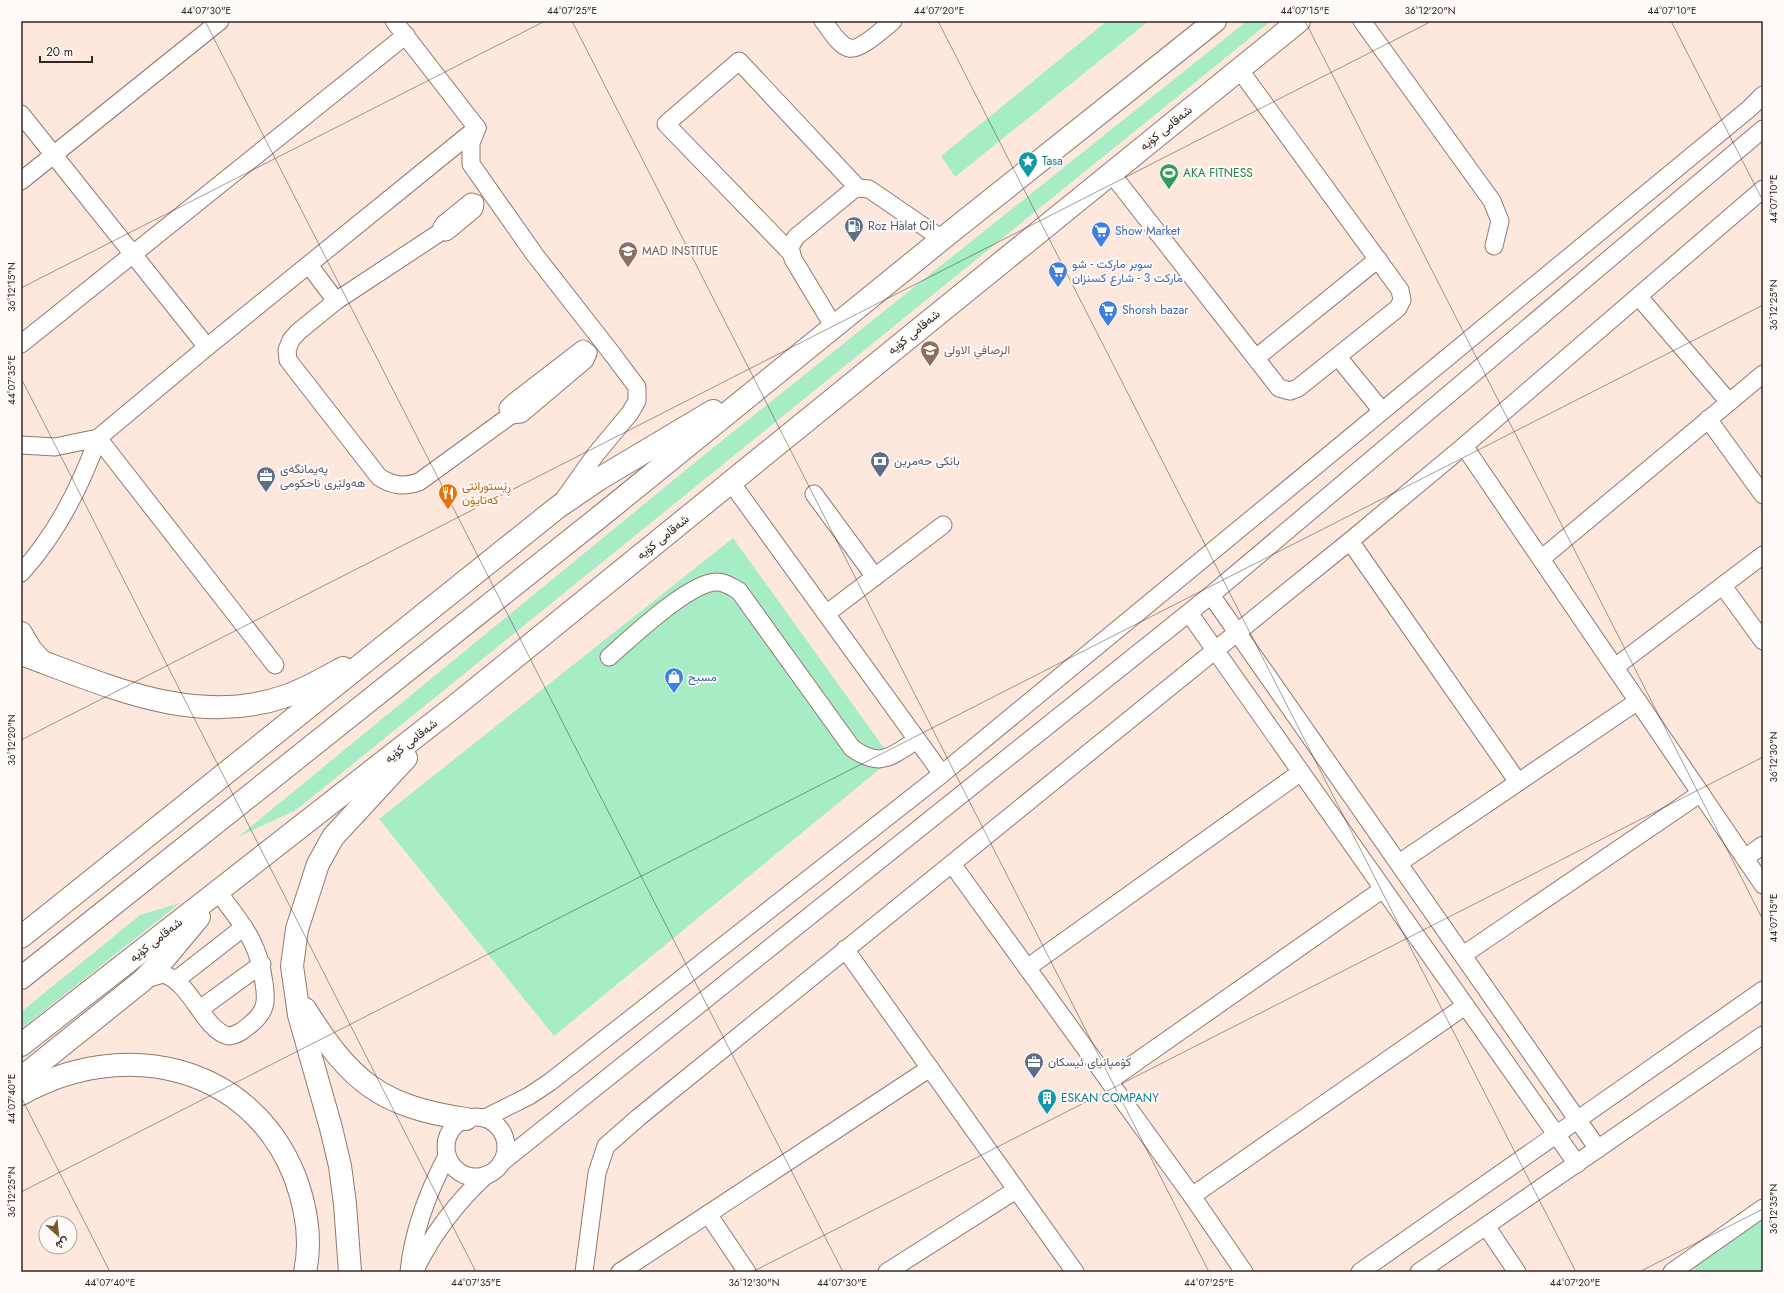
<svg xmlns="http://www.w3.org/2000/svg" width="1784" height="1293" font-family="Jost,Vazirmatn,sans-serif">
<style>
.green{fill:#a6edc5}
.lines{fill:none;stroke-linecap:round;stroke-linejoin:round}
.minor-casing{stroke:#90796d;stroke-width:19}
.highway-casing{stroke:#90796d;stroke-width:24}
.minor{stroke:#fff;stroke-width:17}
.highway{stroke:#fff;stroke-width:22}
.ticks{fill:none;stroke:#312722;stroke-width:1;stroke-opacity:0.45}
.labels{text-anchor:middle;stroke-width:4;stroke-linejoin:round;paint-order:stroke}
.street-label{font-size:12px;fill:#312722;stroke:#fff9f7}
.culture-label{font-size:12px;fill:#0d838f;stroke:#fff9f7;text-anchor:start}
.leisure-label{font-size:12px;fill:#27864d;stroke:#fff9f7;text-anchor:start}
.service-label{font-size:12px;fill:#4e5e75;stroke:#fff9f7;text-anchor:start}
.shop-label{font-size:12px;fill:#366cbe;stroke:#fff9f7;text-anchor:start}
.education-label{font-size:12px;fill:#785e54;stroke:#fff9f7;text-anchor:start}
.food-label{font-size:12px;fill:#c56008;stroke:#fff9f7;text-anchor:start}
.neatline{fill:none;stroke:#312722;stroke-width:1.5}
.ticks-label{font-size:10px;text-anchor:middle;fill:#312722}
</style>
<rect width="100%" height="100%" fill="#fee8de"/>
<g class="green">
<polygon points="1107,21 1149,21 955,177 941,156"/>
<polygon points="1247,21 1271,21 296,810 238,837 704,455"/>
<polygon points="733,538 892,759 554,1036 379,819"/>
<polygon points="180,903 21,1029 21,1012 140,915"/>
<polygon points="1763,1216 1763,1272 1697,1272 1692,1265"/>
</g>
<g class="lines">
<defs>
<g id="minor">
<polyline points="394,21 477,128"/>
<path d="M823 21C830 29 838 45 849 48 860 51 884 28 893 21"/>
<polyline points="1362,21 1492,201 1500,221 1494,246"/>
<polyline points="21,114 207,347"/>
<polyline points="477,128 471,143 471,164 535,255 610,351 637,387 637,401 630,413 596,454 564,499"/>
<polyline points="1111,173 1279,388 1290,391 1298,388 1398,308 1402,300 1400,290 1239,69"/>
<polyline points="21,181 220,21"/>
<polygon points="471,202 475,203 474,209 450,229 446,232 442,231 442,227 444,224"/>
<path d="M442 231 336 301 298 332 291 340 287 350 288 360 379 477C393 486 404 487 419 482L511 415"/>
<polyline points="791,253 666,124 739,61 858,188"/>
<polyline points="309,265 336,301"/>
<polyline points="1639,297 1729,402"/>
<polyline points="834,327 793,259 790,247 796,237 853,190 858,188 869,189 942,239"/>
<polyline points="21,344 406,35"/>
<polygon points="583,349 588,353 585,360 521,414 511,415 508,408 513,403"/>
<polyline points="1338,357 1382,411"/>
<polyline points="1256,358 1378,259"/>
<polyline points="1708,419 1763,495"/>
<polyline points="98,438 275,665"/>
<polyline points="21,445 55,447 98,438 207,347 477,128"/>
<polyline points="1464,446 1763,885"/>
<polyline points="730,481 942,774"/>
<polyline points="814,494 875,577"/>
<polyline points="1350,541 1518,782"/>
<polyline points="1541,559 1763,374"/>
<path d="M21 573C57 534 80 488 98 438"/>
<polyline points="1723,586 1763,641"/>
<polyline points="1211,595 1598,1149"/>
<polyline points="1189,613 1577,1164"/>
<polyline points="826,614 943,525"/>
<path d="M609 657C631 638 689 582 717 582 725 582 732 587 739 591L852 748C881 769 891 756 917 740"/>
<polyline points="1615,667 1763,555"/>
<polyline points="1745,858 1763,845"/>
<polyline points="1399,863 1638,701"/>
<polyline points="952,864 1192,1196 1244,1272"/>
<polyline points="845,949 1075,1272"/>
<polyline points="1463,955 1701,793"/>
<polyline points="1027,968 1301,772"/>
<path d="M142 980 163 974C192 983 202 1028 228 1036 238 1035 244 1030 252 1023 266 1011 267 1001 264 983 259 942 242 924 218 892"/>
<polyline points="176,980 244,927"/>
<polyline points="200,1009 262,964"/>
<polyline points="1109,1081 1383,889"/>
<circle cx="476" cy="1147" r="30"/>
<polyline points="485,1118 529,1096 550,1082 942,774 1750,108 1763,95"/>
<polyline points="501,1163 1211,595 1763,129"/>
<polyline points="1192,1196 1465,1006"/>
<polyline points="708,1214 747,1272"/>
<polyline points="1486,1226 1517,1272"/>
<path d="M409 1272C413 1231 428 1192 447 1156"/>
<path d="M414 1272C432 1234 455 1204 486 1175"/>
<polyline points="584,1272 597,1173 606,1146 639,1117 1350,541 1464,446 1763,189"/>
<polyline points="620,1272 930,1068"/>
<polyline points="887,1272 1016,1190"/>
<polyline points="1360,1272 1763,990"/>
<polyline points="1419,1272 1763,1035"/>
<polyline points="1672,1272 1763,1208"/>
</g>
<g id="highway">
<polyline points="21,633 31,650 41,661"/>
<path d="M21 654C107 685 194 728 286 696 306 689 325 678 343 668"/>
<polyline points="21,937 558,507 599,479 713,411"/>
<polyline points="21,978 607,511 942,239 1215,21"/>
<path d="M305 1009C351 1082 380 1106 466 1119"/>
<polyline points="21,1045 455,706 1299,21"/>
<polyline points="21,1078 142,981 164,959 199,917"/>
<path d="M21 1094C122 1037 250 1063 295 1177 306 1207 312 1240 305 1272"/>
<polyline points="350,1272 345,1204 340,1166 331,1128 299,1015 292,966 297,929 318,864 333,837 406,758"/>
</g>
</defs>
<use href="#minor" class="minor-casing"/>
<use href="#highway" class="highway-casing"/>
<use href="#minor" class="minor"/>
<use href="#highway" class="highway"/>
</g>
<path class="ticks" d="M205 21 843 1272M572 21 1209 1272M938 21 1576 1272M1305 21 1763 920M1671 21 1763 201M21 288 545 21M21 378 476 1272M21 740 1432 21M21 1097 110 1272M21 1192 1763 305M752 1272 1763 757M1639 1272 1763 1209"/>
<defs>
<symbol id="sight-pin" viewBox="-11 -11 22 30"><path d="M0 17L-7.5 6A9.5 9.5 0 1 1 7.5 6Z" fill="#0f9aa8" stroke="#fff9f7"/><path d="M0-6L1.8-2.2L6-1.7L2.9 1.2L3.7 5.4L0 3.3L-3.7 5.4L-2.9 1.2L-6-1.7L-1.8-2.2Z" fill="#fff"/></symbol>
<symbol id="stadium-pin" viewBox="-11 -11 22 30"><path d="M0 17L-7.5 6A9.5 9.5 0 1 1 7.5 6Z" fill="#2e9e5b" stroke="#fff9f7"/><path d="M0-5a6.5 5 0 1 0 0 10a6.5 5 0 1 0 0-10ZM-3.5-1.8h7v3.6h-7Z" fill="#fff"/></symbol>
<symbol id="fuel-pin" viewBox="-11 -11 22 30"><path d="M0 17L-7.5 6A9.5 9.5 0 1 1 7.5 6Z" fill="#5c6f8a" stroke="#fff9f7"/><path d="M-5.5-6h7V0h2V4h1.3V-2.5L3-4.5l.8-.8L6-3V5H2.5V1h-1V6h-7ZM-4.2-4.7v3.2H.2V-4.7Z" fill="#fff"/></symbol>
<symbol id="supermarket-pin" viewBox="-11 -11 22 30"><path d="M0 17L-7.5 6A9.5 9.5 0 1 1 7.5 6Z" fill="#3f7fe0" stroke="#fff9f7"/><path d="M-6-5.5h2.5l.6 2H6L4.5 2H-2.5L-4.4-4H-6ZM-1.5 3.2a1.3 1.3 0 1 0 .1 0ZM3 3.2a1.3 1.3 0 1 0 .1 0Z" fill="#fff"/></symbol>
<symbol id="school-pin" viewBox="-11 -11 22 30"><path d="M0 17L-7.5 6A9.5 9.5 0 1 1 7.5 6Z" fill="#8d6e63" stroke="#fff9f7"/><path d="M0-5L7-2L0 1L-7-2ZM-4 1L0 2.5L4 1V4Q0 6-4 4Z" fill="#fff"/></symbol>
<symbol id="bank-pin" viewBox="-11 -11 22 30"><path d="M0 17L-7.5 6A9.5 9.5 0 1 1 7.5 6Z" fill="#5c6f8a" stroke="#fff9f7"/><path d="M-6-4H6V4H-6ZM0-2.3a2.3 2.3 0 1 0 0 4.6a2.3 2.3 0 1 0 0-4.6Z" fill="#fff"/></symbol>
<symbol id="office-pin" viewBox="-11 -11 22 30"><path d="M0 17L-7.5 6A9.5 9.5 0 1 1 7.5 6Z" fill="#5c6f8a" stroke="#fff9f7"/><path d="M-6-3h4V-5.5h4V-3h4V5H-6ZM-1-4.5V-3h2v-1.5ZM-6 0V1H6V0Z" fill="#fff"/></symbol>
<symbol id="restaurant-pin" viewBox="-11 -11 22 30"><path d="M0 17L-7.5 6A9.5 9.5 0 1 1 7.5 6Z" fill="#e8710a" stroke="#fff9f7"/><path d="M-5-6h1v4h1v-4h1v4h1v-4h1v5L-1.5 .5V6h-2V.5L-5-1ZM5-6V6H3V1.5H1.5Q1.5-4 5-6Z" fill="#fff"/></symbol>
<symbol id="shop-pin" viewBox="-11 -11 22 30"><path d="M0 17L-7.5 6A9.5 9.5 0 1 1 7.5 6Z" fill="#3f7fe0" stroke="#fff9f7"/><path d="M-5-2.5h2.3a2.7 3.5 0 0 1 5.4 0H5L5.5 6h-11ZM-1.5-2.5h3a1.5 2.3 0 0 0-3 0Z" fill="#fff"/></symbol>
<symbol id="building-pin" viewBox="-11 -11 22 30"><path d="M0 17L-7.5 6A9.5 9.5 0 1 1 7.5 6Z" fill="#0f9aa8" stroke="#fff9f7"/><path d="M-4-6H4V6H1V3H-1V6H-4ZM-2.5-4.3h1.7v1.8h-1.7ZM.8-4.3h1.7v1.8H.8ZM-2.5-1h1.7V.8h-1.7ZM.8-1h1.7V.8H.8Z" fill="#fff"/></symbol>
</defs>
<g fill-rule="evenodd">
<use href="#sight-pin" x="1017" y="150" width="22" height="30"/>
<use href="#stadium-pin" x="1158" y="162" width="22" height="30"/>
<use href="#fuel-pin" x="843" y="215" width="22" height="30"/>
<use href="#supermarket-pin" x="1090" y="220" width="22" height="30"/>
<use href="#school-pin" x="617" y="240" width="22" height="30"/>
<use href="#supermarket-pin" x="1047" y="260" width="22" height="30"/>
<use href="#supermarket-pin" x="1097" y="299" width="22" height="30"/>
<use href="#school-pin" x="919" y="339" width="22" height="30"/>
<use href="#bank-pin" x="869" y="450" width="22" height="30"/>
<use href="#office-pin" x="255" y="465" width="22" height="30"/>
<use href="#restaurant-pin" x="437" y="482" width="22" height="30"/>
<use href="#shop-pin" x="663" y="666" width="22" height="30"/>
<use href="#office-pin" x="1023" y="1051" width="22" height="30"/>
<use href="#building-pin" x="1036" y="1087" width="22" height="30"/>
</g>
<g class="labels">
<g class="street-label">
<text transform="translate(1166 128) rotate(-39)" y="4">شەقامی کۆیە</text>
<text transform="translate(914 332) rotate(-39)" y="4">شەقامی کۆیە</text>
<text transform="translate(663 537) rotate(-39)" y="4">شەقامی کۆیە</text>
<text transform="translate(411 741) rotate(-38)" y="4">شەقامی کۆیە</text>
<text transform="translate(156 940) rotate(-38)" y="4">شەقامی کۆیە</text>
</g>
<g class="culture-label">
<text x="1042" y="165">Tasa</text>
<text x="1061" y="1102">ESKAN COMPANY</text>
</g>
<g class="leisure-label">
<text x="1183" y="177">AKA FITNESS</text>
</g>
<g class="service-label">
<text x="868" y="230">Roz Halat Oil</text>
<text x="894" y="465">بانكی حه‌مرین</text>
<text x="280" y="473">پەیمانگەی<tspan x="280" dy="14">هەولێری ناحکومی</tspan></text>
<text x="1048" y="1066">کۆمپانیای ئیسکان</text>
</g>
<g class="shop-label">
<text x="1115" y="235">Show Market</text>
<text x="1072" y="268">سوبر ماركت - شو<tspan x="1072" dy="14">ماركت 3 - شارع كسنزان</tspan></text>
<text x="1122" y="314">Shorsh bazar</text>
<text x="688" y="681">مسبح</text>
</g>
<g class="education-label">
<text x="642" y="255">MAD INSTITUE</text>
<text x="944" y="354">الرصافي الاولى</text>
</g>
<g class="food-label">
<text x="462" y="490">ڕێستورانتی<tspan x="462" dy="14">کەتایۆن</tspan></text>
</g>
</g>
<rect width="1784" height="1293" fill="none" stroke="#fff9f7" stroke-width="44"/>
<g transform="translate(58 1235) rotate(153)"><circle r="19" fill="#fff9f7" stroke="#ada5a2"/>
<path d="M0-3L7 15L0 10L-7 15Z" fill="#745a2c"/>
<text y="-6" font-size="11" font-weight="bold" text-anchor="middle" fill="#312722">ش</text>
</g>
<path d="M40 56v6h52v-6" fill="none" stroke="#312722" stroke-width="2"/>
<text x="46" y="56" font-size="12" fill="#312722" stroke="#fff9f7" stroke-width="3" paint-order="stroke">20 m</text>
<rect x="22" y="22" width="1740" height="1249" class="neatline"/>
<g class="ticks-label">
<text x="206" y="14">44°07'30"E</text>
<text x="572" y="14">44°07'25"E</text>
<text x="939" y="14">44°07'20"E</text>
<text x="1305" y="14">44°07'15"E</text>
<text x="1430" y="14">36°12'20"N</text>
<text x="1672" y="14">44°07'10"E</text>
<text transform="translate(1773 199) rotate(-90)" y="4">44°07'10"E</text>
<text transform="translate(11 287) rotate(-90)" y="4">36°12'15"N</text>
<text transform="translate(1773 305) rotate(-90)" y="4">36°12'25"N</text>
<text transform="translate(11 380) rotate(-90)" y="4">44°07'35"E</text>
<text transform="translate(11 740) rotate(-90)" y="4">36°12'20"N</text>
<text transform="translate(1773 757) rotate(-90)" y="4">36°12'30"N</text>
<text transform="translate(1773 918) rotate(-90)" y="4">44°07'15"E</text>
<text transform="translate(11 1099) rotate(-90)" y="4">44°07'40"E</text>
<text transform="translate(11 1192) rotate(-90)" y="4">36°12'25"N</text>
<text transform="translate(1773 1209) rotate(-90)" y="4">36°12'35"N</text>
<text x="110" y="1286">44°07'40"E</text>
<text x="476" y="1286">44°07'35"E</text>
<text x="754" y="1286">36°12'30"N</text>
<text x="842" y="1286">44°07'30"E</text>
<text x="1209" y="1286">44°07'25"E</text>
<text x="1575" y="1286">44°07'20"E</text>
</g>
</svg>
